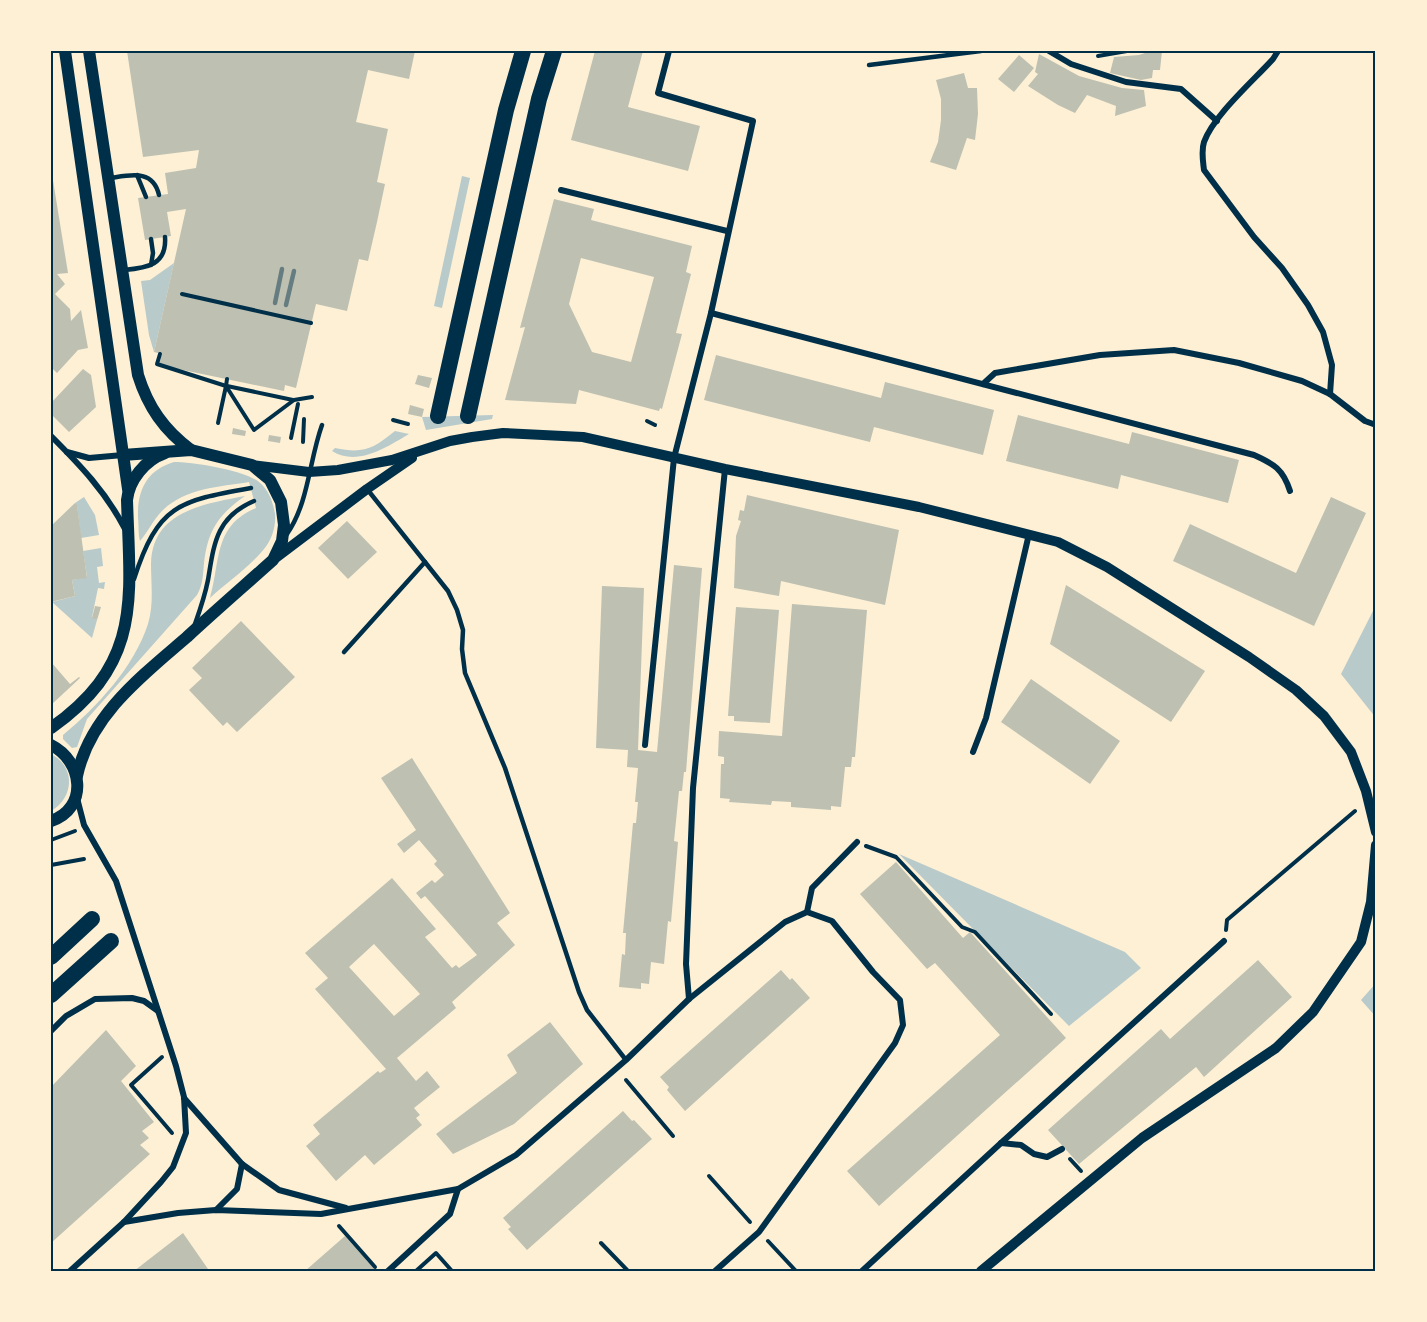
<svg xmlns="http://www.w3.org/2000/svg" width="1427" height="1322" font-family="'Work Sans',sans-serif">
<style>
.green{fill:#b9caca}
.building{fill:#bec0b2;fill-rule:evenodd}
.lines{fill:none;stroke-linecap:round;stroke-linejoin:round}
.path{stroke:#003049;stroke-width:4}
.service{stroke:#003049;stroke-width:4.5}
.minor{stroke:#003049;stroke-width:6}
.tertiary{stroke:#003049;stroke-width:10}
.secondary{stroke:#003049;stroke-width:12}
.trunk{stroke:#003049;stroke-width:16}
.rail{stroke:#657d81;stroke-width:4.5}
.neatline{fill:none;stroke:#003049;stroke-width:2}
</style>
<rect width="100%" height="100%" fill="#fdf0d5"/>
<g class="green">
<polygon points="462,176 470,178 442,308 434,306"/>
<polygon points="174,263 154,352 149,335 141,281 150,280"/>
<polygon points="493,415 492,419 426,430 422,417"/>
<path d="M395 431 409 434C387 447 357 467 332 451L335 448C363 454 373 449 395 431Z"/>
<path d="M174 462C193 462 244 470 259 482 269 490 273 502 275 514 276 524 273 536 267 545 254 564 227 582 210 598 221 561 213 526 256 508L249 482C219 487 185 488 162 511 153 520 148 532 140 541 138 534 139 526 138 518 137 490 147 470 174 462Z"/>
<path d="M245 496C218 515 208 530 204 563 203 574 203 585 197 595L87 719 77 747 72 748 63 739V735C97 707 134 667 148 624 154 604 151 584 151 564 152 511 204 504 245 496Z"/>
<polygon points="84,497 95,515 99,535 81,538 77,506 75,503"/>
<polygon points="101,548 103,566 97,567 99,583 105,582 104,589 98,588 92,617 97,620 92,638 52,602 75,596 72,580 87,577 83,551"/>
<polygon points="1376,605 1376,718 1341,674"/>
<path d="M51 754C76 767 74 798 51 811Z"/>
<polygon points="899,854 1125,952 1141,968 1069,1026"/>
<polygon points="1376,983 1376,1017 1361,1000"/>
</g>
<g class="building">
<polygon points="127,51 415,51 409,79 368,70 356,122 388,129 377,182 385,184 377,222 368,261 359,259 347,311 316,304 296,388 285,385 284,391 159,365 162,354 154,352 186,209 167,212 171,236 145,240 138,198 168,194 165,173 196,168 199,150 143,157"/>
<polygon points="595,51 643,51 628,107 700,126 688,171 571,140"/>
<polygon points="1151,51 1162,51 1160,70 1153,70 1152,78 1141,80 1110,73 1114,57 1139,55"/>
<polygon points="1039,54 1079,76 1122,88 1144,90 1146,106 1115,116 1116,106 1087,95 1075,113 1058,105 1028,86 1038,74 1035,72"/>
<polygon points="1019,55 1034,68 1014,92 998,79"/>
<polygon points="964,73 968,88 977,88 978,114 975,140 967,138 956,170 930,162 938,142 941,120 941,99 936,80"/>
<polygon points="51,168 68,273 57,274 65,284 55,294 70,309 71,321 81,310 88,348 78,350 57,373 51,367"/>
<path d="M554 199 594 209 591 220 692 246 686 272 691 274 676 333 682 334 662 409 660 408 659 411 579 390 576 404 505 400 525 327 520 328ZM581 258 654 277 631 362 592 352 569 304Z"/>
<polygon points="716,355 881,398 885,382 994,410 983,455 874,427 870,442 704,400"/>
<polygon points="83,369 91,375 96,407 69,432 51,414 51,403"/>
<polygon points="418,375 432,378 429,388 415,384"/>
<polygon points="410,405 424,409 422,417 408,414"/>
<polygon points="1018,415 1129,444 1132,432 1239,460 1228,503 1121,475 1118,489 1006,461"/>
<polygon points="233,428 246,431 245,436 232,434"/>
<polygon points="269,435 281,437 280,443 268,441"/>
<polygon points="747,495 899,530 885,605 781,581 779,596 734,588 736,536 741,521 738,520 740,510 744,511"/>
<polygon points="1331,497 1366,513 1314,626 1173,561 1190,524 1296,573"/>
<polygon points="75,503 77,505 87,578 72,580 75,596 51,602 51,526"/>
<polygon points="347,521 377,552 348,579 318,548"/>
<polygon points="674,565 702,568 686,772 684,772 682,791 679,791 674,841 678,842 671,922 668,921 664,964 651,962 649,984 641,983 641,989 619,987 622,954 625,955 626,933 623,933 633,823 636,823 638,802 635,802 638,768 627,767 628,750 596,748 602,586 644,588 638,750 657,752"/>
<polygon points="1066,585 1205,671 1171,722 1050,644"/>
<polygon points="792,604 867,610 855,757 852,757 851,767 845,767 841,807 831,806 831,810 791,807 791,802 772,801 771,805 729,802 730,799 720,798 721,764 724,764 724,757 718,756 719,731 782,736"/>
<polygon points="95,606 101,607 97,620 92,618"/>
<polygon points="736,607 779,610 770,723 734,721 734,716 728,716"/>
<polygon points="241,621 295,677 237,732 227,722 223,726 189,690 202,678 192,668"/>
<polygon points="51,662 70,684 79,677 80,678 51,705"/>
<polygon points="1031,679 1120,741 1090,784 1001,722"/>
<path d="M412 758 510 913 497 923 515 945 452 1002 456 1008 397 1058 416 1081 427 1071 440 1087 414 1108 420 1115 416 1118 422 1125 374 1165 365 1155 336 1181 306 1146 320 1134 313 1125 378 1071 380 1073 386 1069 315 989 328 978 305 953 392 878 436 929 425 937 452 968 456 965 459 968 477 955 425 896 421 899 416 893 432 880 435 883 444 875 434 864 437 861 419 840 404 853 397 844 416 830 381 778ZM374 944 420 994 394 1016 349 967Z"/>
<polygon points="896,862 963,938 970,932 1066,1038 879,1206 847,1171 1000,1035 935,963 927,969 860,894"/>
<polygon points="1258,960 1292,997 1204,1077 1196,1067 1079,1164 1048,1130 1161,1029 1170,1039"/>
<polygon points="781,970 790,980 792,978 810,998 685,1111 667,1090 669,1087 660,1077"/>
<polygon points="550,1022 583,1064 514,1124 453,1154 436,1134 517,1073 507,1055"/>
<polygon points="106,1030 136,1066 121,1081 154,1122 142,1131 149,1138 140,1145 150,1154 51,1243 51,1087"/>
<polygon points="623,1111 632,1121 634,1120 652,1139 527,1250 508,1229 511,1227 503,1218"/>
<polygon points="183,1233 208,1269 206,1271 134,1271"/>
<polygon points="345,1236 376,1271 305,1271"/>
</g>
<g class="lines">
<g class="path">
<polyline points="1098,56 1127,51"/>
<polyline points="182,294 311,323"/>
<polyline points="160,354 157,364 226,386 218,423"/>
<polyline points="227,379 226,386 254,430 294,400 312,397"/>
<polyline points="227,386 293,400"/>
<polyline points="393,420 408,424"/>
<polyline points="647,421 655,425"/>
<polyline points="291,438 298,404"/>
<polyline points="303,442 304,419"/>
<polyline points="51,840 75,831"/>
<polyline points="866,846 896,857 962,927 975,932 1051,1014"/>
<polyline points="51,865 84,859"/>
<polyline points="1226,930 1227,920 1355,811"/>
<polyline points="162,1057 131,1085 172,1133"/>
<polyline points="626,1080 673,1136"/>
<polyline points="1070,1159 1081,1171"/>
<polyline points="709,1176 750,1222"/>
<polyline points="339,1226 375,1267"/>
<polyline points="768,1241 796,1271"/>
<polyline points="601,1243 628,1271"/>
<polyline points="416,1271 436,1253 452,1271"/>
</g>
<g class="service">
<polyline points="869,65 981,51"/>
<polyline points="137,175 146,197"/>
<path d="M110 178C131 175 153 169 159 195"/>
<polyline points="151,265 153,253 151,239"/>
<path d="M124 270C147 268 167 265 165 237"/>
<polyline points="367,489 448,591 457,610 463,630 462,649 465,673 505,768 579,992 587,1010 626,1060"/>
<path d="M287 534C309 502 309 461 322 425"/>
<path d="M134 579C158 505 178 501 251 488"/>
<path d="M195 624C200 610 205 595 208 580 214 544 216 517 254 501"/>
<polyline points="344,652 425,562"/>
</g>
<g class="minor">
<polyline points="1049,51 1071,64 1126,82 1181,89 1217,121"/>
<path d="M1278 51 1273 59C1253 81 1214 115 1204 142 1201 151 1203 161 1204 170L1254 237 1282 268 1308 305 1323 332 1332 365 1330 394"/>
<polyline points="561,190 727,231"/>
<path d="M711 313 1254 455C1274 464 1283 469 1290 491"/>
<polyline points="983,384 995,373 1100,355 1174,350 1239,363 1302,381 1330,394 1365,421 1376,425"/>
<path d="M51 436C80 465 106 492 125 529"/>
<polyline points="67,452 89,458 123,455"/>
<polyline points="645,745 674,458 711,313 753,121 658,93 669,51"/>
<polyline points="973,752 986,718 1029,534"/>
<polyline points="807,912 812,888 857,842"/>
<polyline points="689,999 686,964 693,788 725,469"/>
<polyline points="51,1031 66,1016 95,999 132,998 144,1001 158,1011"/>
<polyline points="184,1098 242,1164 279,1190 346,1208"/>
<polyline points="1001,1143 1021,1145 1034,1154 1047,1157 1062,1149"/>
<polyline points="216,1210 237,1189 242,1164"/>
<polyline points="124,1222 178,1213 216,1210 321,1214 458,1189 516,1155 626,1060 689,999 785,922 807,912 832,921 873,972 900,1000 903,1025 895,1043 759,1232 715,1271"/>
<polyline points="70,1271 124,1222 161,1182 173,1167 186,1133 184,1097 176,1066 116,881 84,825 77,798"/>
<polyline points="388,1271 450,1214 458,1189"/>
<polyline points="862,1271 1001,1143 1224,941"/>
</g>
<g class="tertiary">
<polyline points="252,465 309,472 338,470 392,460 450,441 472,437 503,433 583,437 725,469 919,507 1058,542 1107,567 1249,657 1296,690 1324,716 1351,752 1366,791 1376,832"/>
<polyline points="273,560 367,489 412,458"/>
<polyline points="981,1271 1142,1138 1276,1048 1313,1012 1361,942 1371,902 1376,845"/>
</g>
<g class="secondary">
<polyline points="65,51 128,489"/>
<path d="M89 51 138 375C148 407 164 430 191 450"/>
<path d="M51 728C143 663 130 599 127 500 129 480 145 460 165 453"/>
<path d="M51 745C83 761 89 808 51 821"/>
<path d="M77 776C90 715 143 675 187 637 215 611 244 586 273 560L282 541 284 525 281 502 270 480 252 465 191 450 123 455"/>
</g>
<g class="trunk">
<polyline points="438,416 506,110 523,51"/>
<polyline points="468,416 539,99 554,51"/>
<polyline points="51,957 92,919"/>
<polyline points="51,995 111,941"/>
</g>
<g class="rail">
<polyline points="275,303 282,269"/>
<polyline points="286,305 294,271"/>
</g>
</g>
<rect width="1427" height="1322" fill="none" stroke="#fdf0d5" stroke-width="105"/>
<rect x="52" y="52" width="1322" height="1218" class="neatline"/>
</svg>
